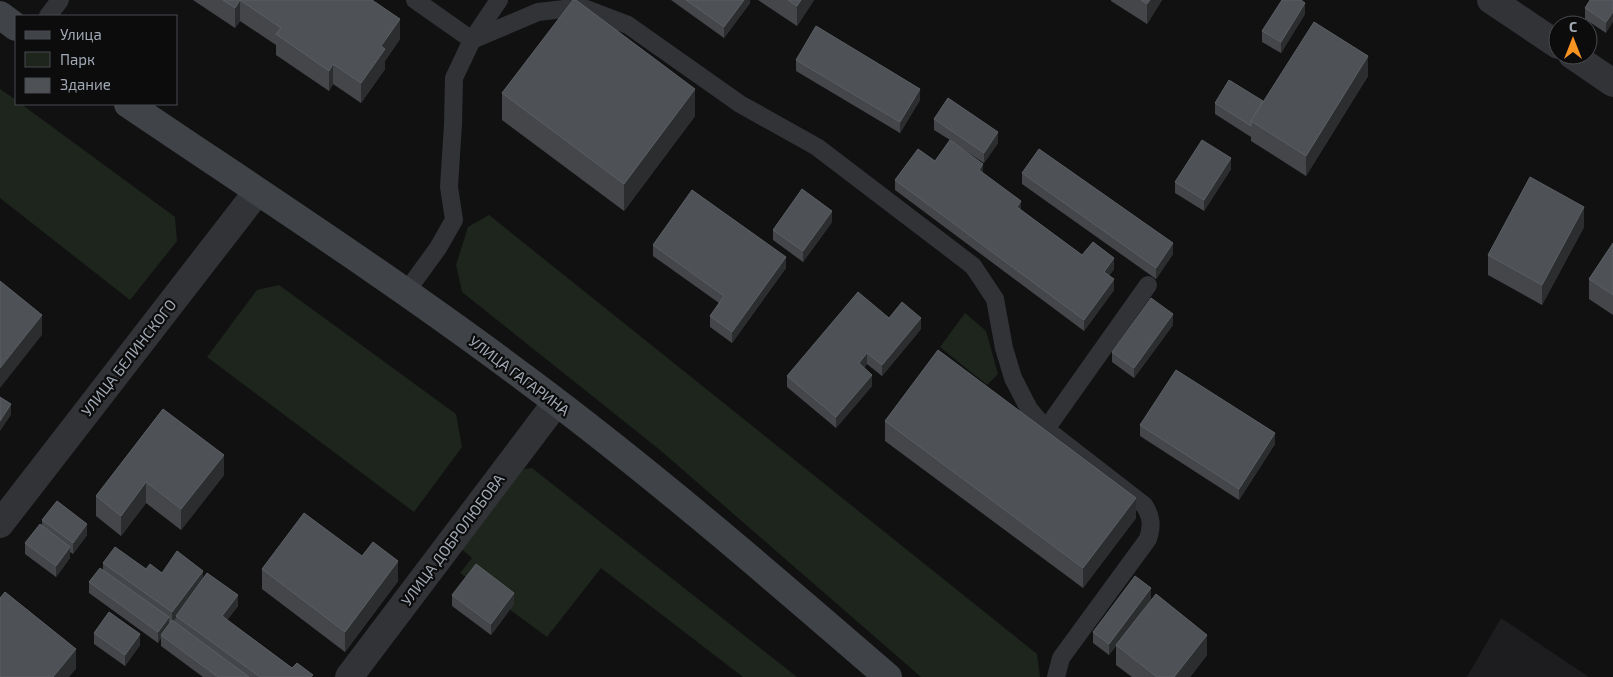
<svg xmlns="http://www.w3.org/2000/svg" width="1613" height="677" font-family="'Exo 2',sans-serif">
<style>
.built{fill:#1d1d1f}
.green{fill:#1d251d}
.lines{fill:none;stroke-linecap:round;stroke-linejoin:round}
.lane{stroke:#323337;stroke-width:18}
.street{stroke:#323337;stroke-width:28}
.secondary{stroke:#404347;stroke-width:28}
.wall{fill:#44464a}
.shaded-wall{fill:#2b2d2f}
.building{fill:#4e5155;stroke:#5b5f64}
.labels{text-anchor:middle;stroke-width:4.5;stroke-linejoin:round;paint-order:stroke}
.street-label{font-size:15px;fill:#a1a9b4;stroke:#0c0c0d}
</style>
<rect width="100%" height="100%" fill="#111112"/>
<polygon class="built" points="1501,618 1589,677 1467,677"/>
<g class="green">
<polygon points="0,89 16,100 16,104 21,104 175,217 177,241 130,300 0,198"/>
<polygon points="489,215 1037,654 1040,677 921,677 660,450 462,292 456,265 468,227"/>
<polygon points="279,285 456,414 462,447 414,512 207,357 257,290"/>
<polygon points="965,313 986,331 998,374 987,385 940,347"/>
<polygon points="532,468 797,677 743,677 601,568 547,637 460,573 472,558 451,540 500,472"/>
</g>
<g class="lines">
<g class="lane">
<polyline points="415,0 472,40 499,0"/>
<polyline points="48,16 60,0"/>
<path d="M406 292 438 248 454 220 449 187 453 124 454 78 472 40 538 12 581 7 628 25 740 104 817 147 973 266 995 299 1004 348 1013 378 1029 409 1046 429 1144 505C1152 517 1152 526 1148 539L1061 658 1056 677"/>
<polyline points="1046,429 1148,285"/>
</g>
<g class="street">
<polyline points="1491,0 1558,45"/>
<polyline points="1572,55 1613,83"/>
<polyline points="0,524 257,192"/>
<polyline points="349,677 556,403"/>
</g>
<g class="secondary">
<polyline points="0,15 16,27"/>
<path d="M128 104C261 194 397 282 526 379 651 472 770 575 888 677"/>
</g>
</g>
<g class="wall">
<polygon points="193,0 372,0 400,39 385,61 385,69 361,103 333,84 329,91 276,55 276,45 240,21 235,28"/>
<polygon points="671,0 750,0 750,3 724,38"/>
<polygon points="758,0 814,0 797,26"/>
<polygon points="1111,0 1162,0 1147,24 1111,1"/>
<polygon points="1613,0 1606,33 1585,19 1585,8"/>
<polygon points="1305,14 1281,53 1262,42 1262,31"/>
<polygon points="796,60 920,100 900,133 796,71"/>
<polygon points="1368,76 1306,176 1251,141 1251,137 1215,114 1215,103 1263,101"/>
<polygon points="502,93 695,116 624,211 502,120"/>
<polygon points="934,119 998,143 984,163 958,146 983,173 1021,210 1082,255 1114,269 1109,276 1114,290 1084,331 895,190 895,180 935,161 950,140 934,130"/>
<polygon points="1231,169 1204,211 1175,193 1175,182"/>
<polygon points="1022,173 1173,254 1156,279 1022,184"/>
<polygon points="832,222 803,262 773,240 773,230"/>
<polygon points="1584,227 1542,305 1488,275 1488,255"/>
<polygon points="1613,243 1613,315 1589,299 1589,279"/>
<polygon points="653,245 786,268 732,343 710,327 710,316 719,303 653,256"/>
<polygon points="889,318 921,329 882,376 867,364 864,368 872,386 836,428 787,387 787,376"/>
<polygon points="1173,325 1134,378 1112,362 1112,352"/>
<polygon points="163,409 224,475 181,530 146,503 121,536 96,516 96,496"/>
<polygon points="885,421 1136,518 1083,588 885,441"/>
<polygon points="1140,425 1275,444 1239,500 1140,436"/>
<polygon points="42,520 87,535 73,554 70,552 70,558 56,577 25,554 25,543 42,525"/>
<polygon points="362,556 398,581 345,652 262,589 262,569"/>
<polygon points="103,563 203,579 238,606 227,620 292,668 313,677 203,677 161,646 161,638 158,643 89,593 89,582 103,570"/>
<polygon points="452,595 514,604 491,635 452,606"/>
<polygon points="1151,599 1133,624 1207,655 1190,677 1132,677 1116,665 1116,646 1109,655 1093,643 1093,632"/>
<polygon points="94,633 140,645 125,666 94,644"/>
</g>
<g class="shaded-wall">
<polygon points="240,0 240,21 235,28 235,8"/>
<polygon points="744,0 750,0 750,3 724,38 724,27"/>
<polygon points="801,0 814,0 797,26 797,6"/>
<polygon points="1150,0 1162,0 1147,24 1147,4"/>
<polygon points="1305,3 1305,14 1281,53 1281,42"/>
<polygon points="1613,12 1613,22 1606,33 1606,22"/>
<polygon points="400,19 400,39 385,61 385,69 361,103 361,83 381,46"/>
<polygon points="1368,56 1368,76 1306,176 1306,156"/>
<polygon points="333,64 333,84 329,91 329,71"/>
<polygon points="695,89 695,116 624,211 624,184"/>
<polygon points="920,89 920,100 900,133 900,122"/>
<polygon points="998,132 998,143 984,163 984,153"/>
<polygon points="1231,158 1231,169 1204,211 1204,200"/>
<polygon points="983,164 983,175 979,170"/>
<polygon points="1021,201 1021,212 1017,207"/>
<polygon points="1584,207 1584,227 1542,305 1542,285"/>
<polygon points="832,211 832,222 803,262 803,251"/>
<polygon points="1173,243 1173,254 1156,279 1156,268"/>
<polygon points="786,257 786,268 732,343 732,332"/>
<polygon points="1114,258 1114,269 1104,283 1104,272"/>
<polygon points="1114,279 1114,290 1084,331 1084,320"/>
<polygon points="1173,314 1173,325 1134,378 1134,368"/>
<polygon points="42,315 42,335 0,388 0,368"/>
<polygon points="921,318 921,329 882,376 882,365"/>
<polygon points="867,353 867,364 859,374 859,363"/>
<polygon points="872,375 872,386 836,428 836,417"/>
<polygon points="11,404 11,415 0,431 0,421"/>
<polygon points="1275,433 1275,444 1239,500 1239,489"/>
<polygon points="224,455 224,475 181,530 181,509"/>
<polygon points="146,482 146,503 121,536 121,516"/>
<polygon points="1136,498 1136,518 1083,588 1083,568"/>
<polygon points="87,524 87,535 73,554 73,543"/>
<polygon points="70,547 70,558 56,577 56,566"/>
<polygon points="398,561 398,581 345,652 345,632"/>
<polygon points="203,571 203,582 176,616 176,618 172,623 172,612"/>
<polygon points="1151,588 1151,599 1109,655 1109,644"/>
<polygon points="514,593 514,604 491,635 491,624"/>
<polygon points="238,595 238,606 222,627 222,616"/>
<polygon points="169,617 169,628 161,635 161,638 158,643 158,632"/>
<polygon points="140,634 140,645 125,666 125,655"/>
<polygon points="1207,635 1207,655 1190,677 1174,677"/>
<polygon points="76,649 76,669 69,677 53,677"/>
</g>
<g class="building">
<polygon points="223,0 372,0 400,19 381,46 385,49 361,83 333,64 329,71 276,34 281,28 240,0 235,8"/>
<polygon points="573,0 576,0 695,89 624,184 502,93"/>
<polygon points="686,0 744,0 724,27"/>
<polygon points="788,0 801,0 797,6"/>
<polygon points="1141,0 1150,0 1147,4"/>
<polygon points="1282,0 1301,0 1305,3 1281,42 1262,31"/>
<polygon points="1590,0 1613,0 1613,12 1606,22 1585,8"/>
<polygon points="1314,22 1368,56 1306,156 1251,121"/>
<polygon points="816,26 920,89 900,122 796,60"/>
<polygon points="1229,80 1263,101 1251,121 1251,126 1215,103"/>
<polygon points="948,98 998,132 984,153 934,119"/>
<polygon points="950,140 983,164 979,170 1021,201 1017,207 1082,255 1093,242 1114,258 1104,272 1114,279 1084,320 895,180 918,149 935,161"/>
<polygon points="1202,140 1231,158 1204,200 1175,182"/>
<polygon points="1039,149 1173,243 1156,268 1022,173"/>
<polygon points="1530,177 1584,207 1542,285 1488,255"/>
<polygon points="802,189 832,211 803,251 773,230"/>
<polygon points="692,190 786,257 732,332 710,316 724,296 653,245"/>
<polygon points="1613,243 1613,295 1589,279"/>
<polygon points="0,281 42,315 0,368"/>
<polygon points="858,292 889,318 902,302 921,318 882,365 867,353 859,363 872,375 836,417 787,376"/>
<polygon points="1151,298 1173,314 1134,368 1112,352"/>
<polygon points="938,350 1136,498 1083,568 885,421"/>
<polygon points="1176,370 1275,433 1239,489 1140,425"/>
<polygon points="0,397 11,404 0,421"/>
<polygon points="163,409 224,455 181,509 146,482 121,516 96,496"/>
<polygon points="57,501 87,524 73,543 42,520"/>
<polygon points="304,513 362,556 373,542 398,561 345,632 262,569"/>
<polygon points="40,524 70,547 56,566 25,543"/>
<polygon points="115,547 146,569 150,564 162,573 177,551 203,571 172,612 103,563"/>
<polygon points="476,564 514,593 491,624 452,595"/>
<polygon points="100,568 169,617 158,632 89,582"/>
<polygon points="207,573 238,595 222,616 292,668 297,663 313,675 311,677 260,677 176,616"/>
<polygon points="1135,576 1151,588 1109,644 1093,632"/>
<polygon points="5,592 76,649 53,677 1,677 0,676 0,598"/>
<polygon points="1156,594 1207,635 1174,677 1157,677 1116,645"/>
<polygon points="109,612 140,634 125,655 94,633"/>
<polygon points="172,620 249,677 218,677 161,635"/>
</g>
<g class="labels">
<g class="street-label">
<text transform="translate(129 358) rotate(-52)" y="5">УЛИЦА БЕЛИНСКОГО</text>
<text transform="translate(519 376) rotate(37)" y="5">УЛИЦА ГАГАРИНА</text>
<text transform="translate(453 540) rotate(-53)" y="5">УЛИЦА ДОБРОЛЮБОВА</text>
</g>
</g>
<rect x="15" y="15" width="162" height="90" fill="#0c0c0d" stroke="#484b50"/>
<rect x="25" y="31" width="25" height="8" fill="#404347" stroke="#484b50"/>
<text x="60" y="40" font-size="15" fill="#a1a9b4">Улица</text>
<rect x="25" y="52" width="25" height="15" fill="#1d251d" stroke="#484b50"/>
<text x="60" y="65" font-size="15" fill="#a1a9b4">Парк</text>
<rect x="25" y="78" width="25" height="15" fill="#4e5155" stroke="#484b50"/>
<text x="60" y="90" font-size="15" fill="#a1a9b4">Здание</text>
<g transform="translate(1573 40)"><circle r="24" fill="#0c0c0d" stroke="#484b50"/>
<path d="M0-4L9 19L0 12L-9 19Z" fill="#f99322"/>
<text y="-8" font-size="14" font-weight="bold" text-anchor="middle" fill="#a1a9b4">С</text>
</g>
</svg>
